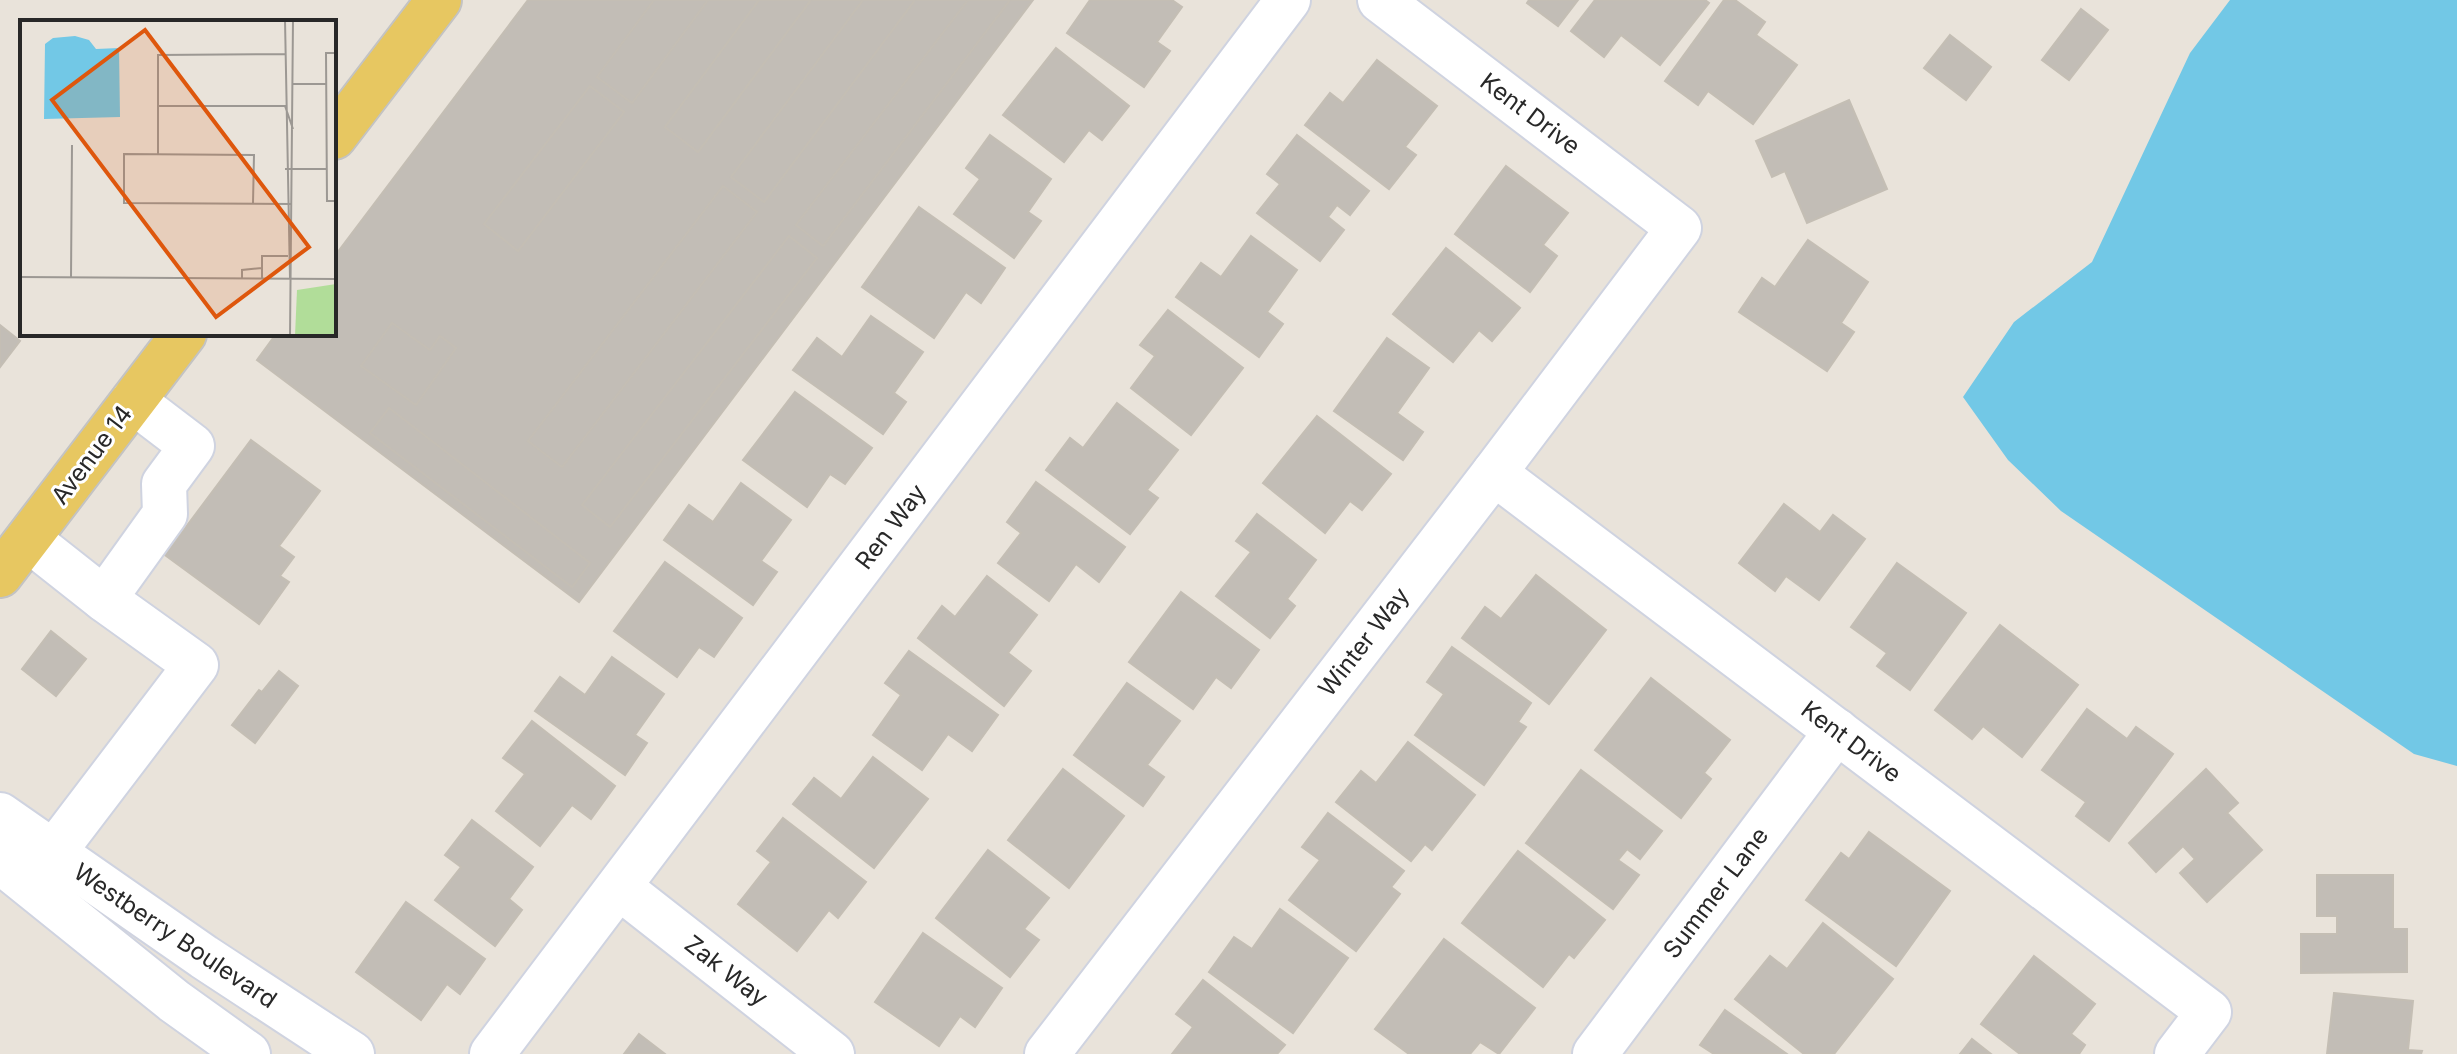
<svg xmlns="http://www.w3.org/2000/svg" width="2457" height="1054" font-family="Inter,sans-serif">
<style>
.water{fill:#72c8e6}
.building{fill:#c2bdb6;stroke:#c4beb4;stroke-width:2}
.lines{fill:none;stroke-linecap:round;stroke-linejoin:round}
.minor-casing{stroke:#cfd3e0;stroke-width:48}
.major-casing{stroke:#c3c3c3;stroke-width:48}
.minor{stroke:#fff;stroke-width:44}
.major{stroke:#e7c761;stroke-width:44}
.labels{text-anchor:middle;stroke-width:6;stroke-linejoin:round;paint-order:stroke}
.street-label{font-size:24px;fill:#282828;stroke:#fff}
.inset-road{fill:none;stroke:#9c9893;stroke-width:2}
.view{fill:#de570d;fill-opacity:0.15;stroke:#de570d;stroke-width:4}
.inset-edge{fill:none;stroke:#282828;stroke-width:4}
</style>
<rect width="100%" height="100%" fill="#e9e3da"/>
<polygon class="water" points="2230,0 2457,0 2457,766 2414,754 2061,511 2008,460 1963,397 2014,322 2092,262 2190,53"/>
<g class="building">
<polygon points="528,0 1033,0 579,602 257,360 276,334 334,334 334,257"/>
<polygon points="654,0 708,0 632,103 597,77"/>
<polygon points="759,0 811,0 698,152 665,127"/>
<polygon points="863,0 915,0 764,202 731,177"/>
<polygon points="968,0 1010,0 823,246 796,225"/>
<polygon points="1090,0 1172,0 1182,7 1157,42 1170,51 1144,87 1067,33"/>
<polygon points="1529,0 1578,0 1558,26 1527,3"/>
<polygon points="1595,0 1705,0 1709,3 1660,65 1621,35 1604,57 1571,31"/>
<polygon points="1724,0 1735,0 1765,22 1756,35 1797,65 1753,124 1708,91 1698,105 1665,81"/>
<polygon points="2081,9 2108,30 2069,80 2042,60"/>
<polygon points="1950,35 1991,67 1966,100 1924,68"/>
<polygon points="1056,48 1129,106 1102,140 1089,130 1064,162 1003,115"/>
<polygon points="1377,60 1437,106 1405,147 1416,155 1389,189 1305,125 1330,93 1343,103"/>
<polygon points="590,86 624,112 518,251 484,224"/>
<polygon points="1849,100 1887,189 1807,223 1785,171 1772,177 1756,141"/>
<polygon points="990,135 1051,179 1028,212 1041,221 1014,258 954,214 980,179 966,168"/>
<polygon points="1297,135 1369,191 1350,215 1337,205 1328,217 1344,230 1320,261 1257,213 1280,184 1267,174"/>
<polygon points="1506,166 1568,213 1543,245 1557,256 1530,292 1455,234"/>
<polygon points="723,186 757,212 562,467 528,441"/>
<polygon points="919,207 1005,268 981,303 966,292 934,338 862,287"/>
<polygon points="789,236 817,258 610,527 582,505"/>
<polygon points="1251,236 1297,270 1267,312 1283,324 1259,357 1176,297 1201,263 1221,277"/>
<polygon points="1808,240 1868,282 1841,323 1854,332 1827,371 1739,312 1762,278 1775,287"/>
<polygon points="1446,248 1520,308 1492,341 1479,330 1453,362 1393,314"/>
<polygon points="1168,310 1243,368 1191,435 1131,388 1155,356 1140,345"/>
<polygon points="871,316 923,352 894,393 906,402 883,434 793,370 817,338 842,357"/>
<polygon points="392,323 430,350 440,336 456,348 416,405 361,366"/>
<polygon points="0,325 20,341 0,367"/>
<polygon points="1387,338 1429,368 1397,413 1423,432 1403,460 1334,411"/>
<polygon points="795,392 872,448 845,484 830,474 807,507 743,460"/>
<polygon points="1117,403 1178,450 1147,490 1158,498 1130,534 1046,470 1070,438 1083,448"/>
<polygon points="389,408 590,563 572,587 370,433"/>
<polygon points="1317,416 1391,474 1362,510 1350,501 1325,533 1263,483"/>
<polygon points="251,440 320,491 279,546 294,557 280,576 289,582 259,624 165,555"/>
<polygon points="1036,482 1125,547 1099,582 1076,564 1049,601 998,563 1021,533 1007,522"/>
<polygon points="741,483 791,520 761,561 777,572 753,605 664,540 689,505 713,522"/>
<polygon points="1784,504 1820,532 1833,515 1865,539 1819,600 1786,576 1775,591 1739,563"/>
<polygon points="1257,514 1316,560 1287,599 1295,606 1270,638 1216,596 1251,552 1236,541"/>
<polygon points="665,562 742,618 714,657 699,647 677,677 614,631"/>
<polygon points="1897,563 1966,613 1910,690 1877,666 1887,653 1851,627"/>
<polygon points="1536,575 1606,630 1549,704 1462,638 1485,607 1501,619"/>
<polygon points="987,576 1037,615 1008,653 1031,671 1004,706 918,638 942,606 955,617"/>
<polygon points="1181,592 1259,650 1231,688 1216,677 1193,709 1129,662"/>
<polygon points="2000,625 2078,685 2022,757 1983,726 1972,739 1935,710"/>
<polygon points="51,631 86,659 56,696 22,669"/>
<polygon points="1452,647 1531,703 1518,722 1526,727 1484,785 1415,735 1444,694 1427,682"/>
<polygon points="909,651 998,715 972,751 948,734 922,770 873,735 901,695 885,683"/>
<polygon points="612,657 664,694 635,735 647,743 625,775 535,711 560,677 585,695"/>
<polygon points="279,671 298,686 255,743 232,725 259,690 262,692"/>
<polygon points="1651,678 1730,740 1704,773 1711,779 1681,818 1595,750"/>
<polygon points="1127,683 1180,721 1147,765 1164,777 1143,806 1074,755"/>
<polygon points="2087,709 2127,739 2136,727 2173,754 2109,841 2076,816 2086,802 2042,770"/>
<polygon points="532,721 615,786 591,819 572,805 540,846 496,811 525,774 503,758"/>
<polygon points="1408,742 1475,795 1432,850 1425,844 1411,861 1336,802 1361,771 1376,783"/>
<polygon points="873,757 928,799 874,868 793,804 814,778 841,799"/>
<polygon points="1063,769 1124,816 1069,888 1008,840"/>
<polygon points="2206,769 2238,803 2227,813 2262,850 2207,902 2180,873 2195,859 2183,846 2156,872 2129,843"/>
<polygon points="1581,770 1662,831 1640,859 1627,849 1618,860 1639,875 1613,909 1526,843"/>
<polygon points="1328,813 1404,871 1391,887 1400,894 1356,951 1289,900 1320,860 1302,847"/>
<polygon points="783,818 866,882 838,918 829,910 797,951 738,904 771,862 757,851"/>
<polygon points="472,820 533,867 509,899 522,910 495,946 435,900 461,867 445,855"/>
<polygon points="1869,832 1950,891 1896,966 1806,900 1841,853 1849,859"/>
<polygon points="988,850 1049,898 1024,929 1039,940 1010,977 936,918"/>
<polygon points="1518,851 1605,920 1574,958 1569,954 1543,987 1462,923"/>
<polygon points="2317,875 2393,875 2393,929 2407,929 2407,972 2301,973 2301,934 2337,934 2337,916 2317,916"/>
<polygon points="406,902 485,959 460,994 447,984 421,1020 356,972"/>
<polygon points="1280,909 1348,958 1293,1033 1209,972 1234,937 1252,949"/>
<polygon points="1823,923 1893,979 1834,1054 1804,1054 1735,999 1770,956 1787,969"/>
<polygon points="923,933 1002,988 975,1027 960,1016 939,1046 875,1002"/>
<polygon points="1444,939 1535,1008 1499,1054 1480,1042 1470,1054 1409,1054 1375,1029"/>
<polygon points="2034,956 2095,1004 2071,1034 2085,1045 2079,1054 2020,1054 1981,1024"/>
<polygon points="1203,980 1285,1045 1277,1054 1172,1054 1193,1027 1176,1014"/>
<polygon points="2334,993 2413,1001 2408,1050 2422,1051 2421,1054 2327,1054"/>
<polygon points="1725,1010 1787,1054 1714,1054 1700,1045"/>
<polygon points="639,1034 665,1054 624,1054"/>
<polygon points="1972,1039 1991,1054 1960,1054"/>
</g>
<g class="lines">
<defs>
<g id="minor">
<polyline points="1494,473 2209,1012 2177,1054"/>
<polyline points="28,539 104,599 196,665 53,853"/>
<polyline points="104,599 165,514 164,484 192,446 133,401"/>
<polyline points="0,815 204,957 352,1054"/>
<polyline points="0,861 174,1001 248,1054"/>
<polyline points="619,887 832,1054"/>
<polyline points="492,1054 1288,0"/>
<polyline points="1047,1054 1494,473 1679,228 1380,0"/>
<polyline points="1595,1054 1837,731"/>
</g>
<g id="major">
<polyline points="334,137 439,0"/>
<polyline points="0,575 184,334"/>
</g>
</defs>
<use href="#minor" class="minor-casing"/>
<use href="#major" class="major-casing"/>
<use href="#minor" class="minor"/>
<use href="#major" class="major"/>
</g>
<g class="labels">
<g class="street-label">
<text transform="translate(1530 114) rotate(37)" y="8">Kent Drive</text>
<text transform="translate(92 455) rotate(-53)" y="8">Avenue 14</text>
<text transform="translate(891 527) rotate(-53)" y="8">Ren Way</text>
<text transform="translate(1364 642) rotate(-52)" y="8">Winter Way</text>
<text transform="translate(1851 742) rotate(37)" y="8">Kent Drive</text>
<text transform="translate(1716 893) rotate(-53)" y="8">Summer Lane</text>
<text transform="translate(175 936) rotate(34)" y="8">Westberry Boulevard</text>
<text transform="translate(726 971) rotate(38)" y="8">Zak Way</text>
</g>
</g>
<g transform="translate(20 20)">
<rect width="316" height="316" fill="#e9e3da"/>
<path d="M316 264V316H275L277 270Z" fill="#b1dd99"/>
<path d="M55 16 69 20 76 29 99 28 100 97 24 99 25 24 33 18Z" fill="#72c8e6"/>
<path class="inset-road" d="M265 0 270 258M316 33H306L307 181H316M273 64H306M138 86H265L273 109M138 134V35L266 34M265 149H307M233 183 234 135 104 134V183L272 184M0 257 316 259M51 258 52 125M222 259V250L242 248M242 259V236H268M270 316 273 0"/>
<path class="view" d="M125 10 289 227 196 297 32 80Z"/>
<rect width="316" height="316" class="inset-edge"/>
</g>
</svg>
